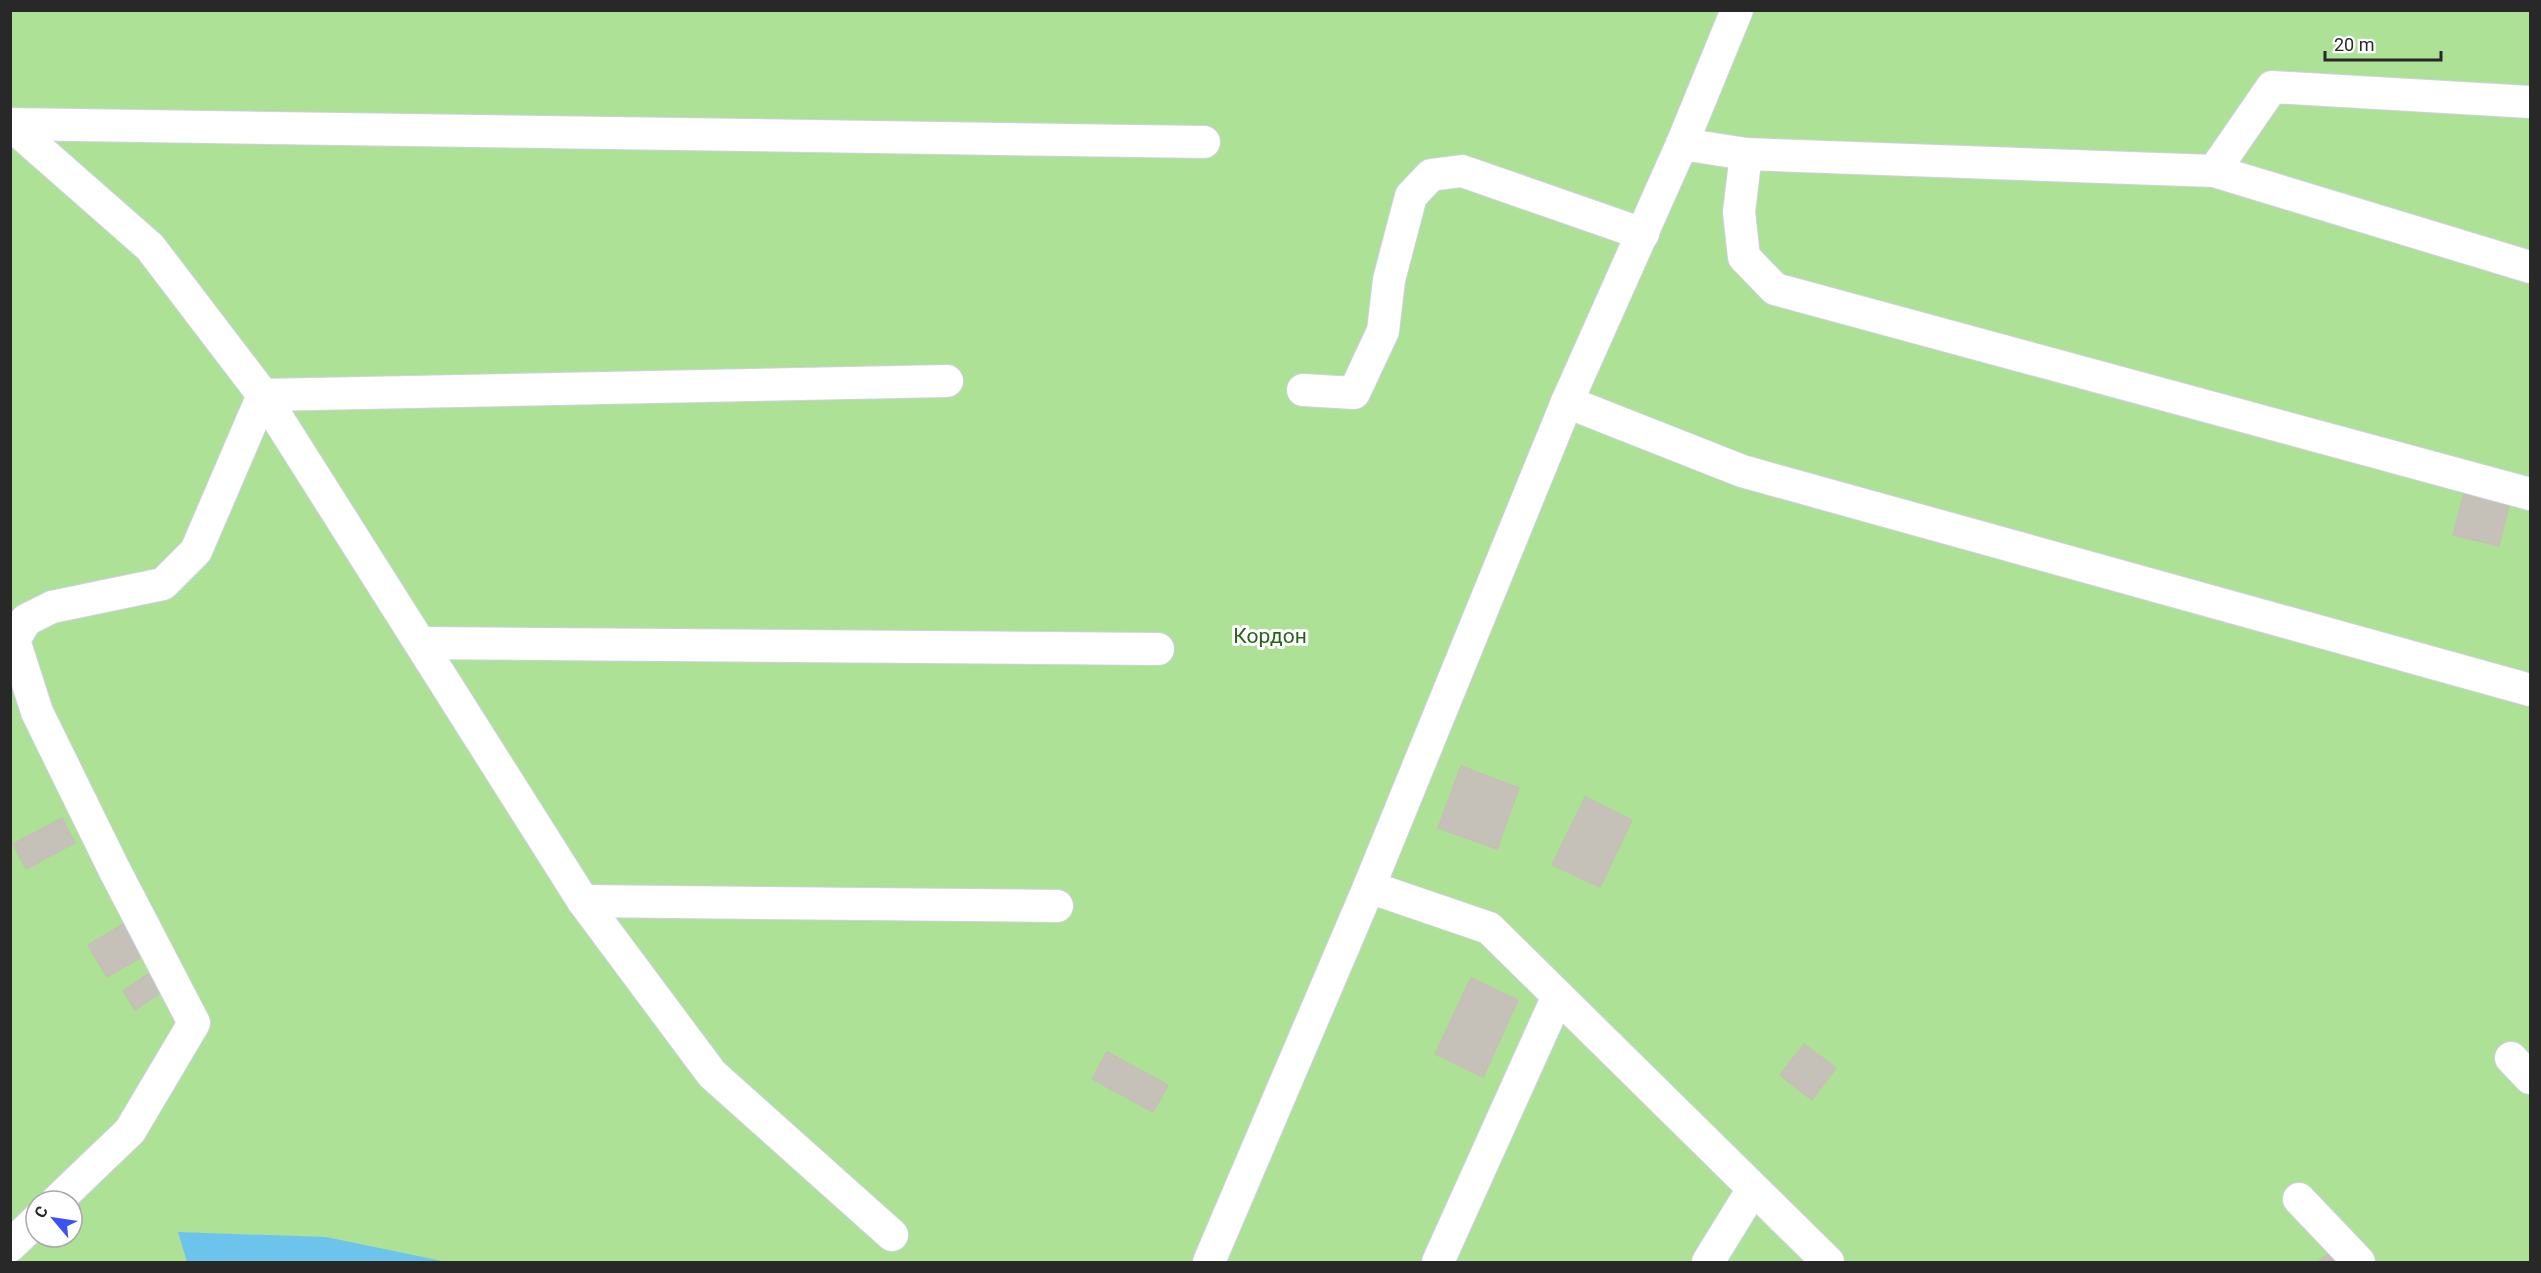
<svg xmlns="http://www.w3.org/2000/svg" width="2541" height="1273" font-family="Roboto,sans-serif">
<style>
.green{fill:#ace196;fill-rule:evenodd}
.water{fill:#6cc4ec}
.building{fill:#c5c1b9;stroke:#c5c0b3;stroke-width:1.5}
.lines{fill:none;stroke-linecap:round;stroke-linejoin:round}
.street-casing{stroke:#cfd1e1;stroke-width:34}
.street{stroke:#fff;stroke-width:32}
.labels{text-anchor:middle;stroke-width:6;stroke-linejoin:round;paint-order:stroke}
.park-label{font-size:21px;fill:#25631a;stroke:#fff}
</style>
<rect width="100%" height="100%" fill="#eae4d9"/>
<path class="green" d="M10 11H2530V1262H11ZM36 1201H72V1237H36Z"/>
<polygon class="water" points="178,1232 326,1237 447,1262 187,1262"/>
<g class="building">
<polygon points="2466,486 2511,497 2499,546 2453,535"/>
<polygon points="1461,766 1519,788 1497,849 1438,828"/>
<polygon points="1585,797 1632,820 1600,887 1552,865"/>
<polygon points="62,818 75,843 26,869 13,844"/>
<polygon points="127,922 145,955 107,977 88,945"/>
<polygon points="148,974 160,993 135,1010 123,991"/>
<polygon points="1471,978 1518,1000 1483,1077 1435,1054"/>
<polygon points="1804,1044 1836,1068 1812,1100 1780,1075"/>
<polygon points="1107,1052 1168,1085 1153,1112 1092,1079"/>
<polygon points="2339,1247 2350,1262 2317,1262"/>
</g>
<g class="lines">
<defs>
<g id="street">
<polyline points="10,124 150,247 263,395 583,901 712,1074 892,1235"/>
<polyline points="10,124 1204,142"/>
<polyline points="1682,144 1746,154 2214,171 2530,267"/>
<polyline points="1746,154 1739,212 1744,257 1775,289 2530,494"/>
<polyline points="2214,171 2272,87 2530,102"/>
<polyline points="1303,390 1354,393 1383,331 1389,280 1411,196 1431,175 1462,171 1643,234"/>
<polyline points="1567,402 1742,471 2530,690"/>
<polyline points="422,643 1158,649"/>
<polyline points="1369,887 1489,928 1828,1262"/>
<polyline points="583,901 1057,906"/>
<polyline points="2511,1058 2530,1078"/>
<polyline points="2299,1199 2359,1262"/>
<polyline points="57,1201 130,1131 194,1023 114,869 37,712 14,640 26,620 52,607 163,584 196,551 263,395 947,381"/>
<polyline points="10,1246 36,1221"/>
<polyline points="1209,1262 1369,887 1567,402 1682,144 1737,10"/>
<polyline points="1438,1262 1558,996"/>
<polyline points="1708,1262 1753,1189"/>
</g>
</defs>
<use href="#street" class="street-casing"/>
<use href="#street" class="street"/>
</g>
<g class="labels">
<g class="park-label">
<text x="1270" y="643">Кордон</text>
</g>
</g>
<rect width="2541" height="1273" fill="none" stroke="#282828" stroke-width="24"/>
<g transform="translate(54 1219) rotate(299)"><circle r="28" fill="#ffffff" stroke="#a9a9a9" stroke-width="1.5"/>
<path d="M0-4.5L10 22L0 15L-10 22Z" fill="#3a53f7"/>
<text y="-9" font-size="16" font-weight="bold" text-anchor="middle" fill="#282828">С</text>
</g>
<path d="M2325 51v9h116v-9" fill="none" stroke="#282828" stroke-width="3"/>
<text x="2334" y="51" font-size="18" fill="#282828" stroke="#ffffff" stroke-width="4.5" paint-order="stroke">20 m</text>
</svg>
